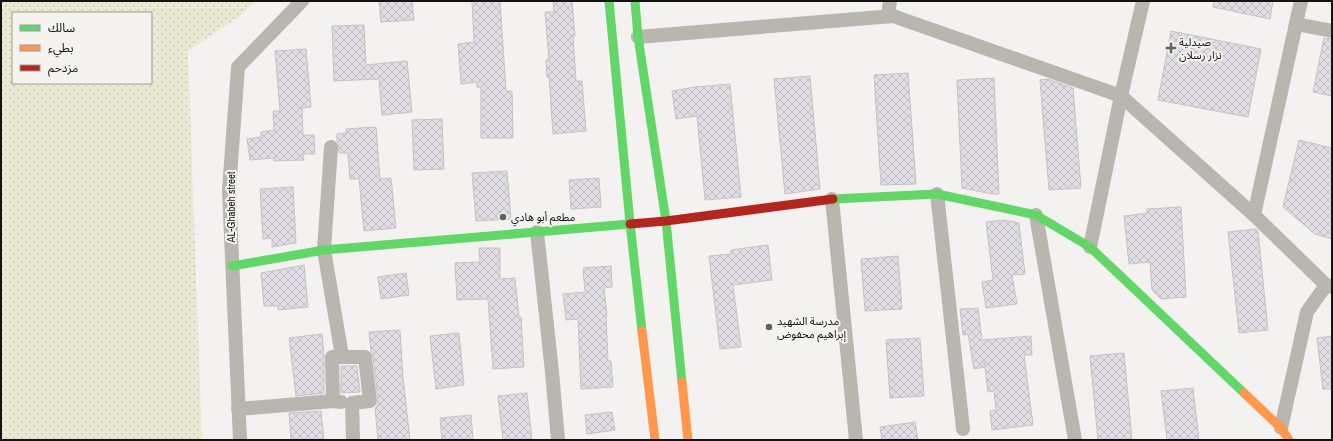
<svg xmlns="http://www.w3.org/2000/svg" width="1333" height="441" font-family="'Archivo Narrow','Noto Sans Arabic',sans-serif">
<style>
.park{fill:url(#park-dots);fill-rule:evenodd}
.building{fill:url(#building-cross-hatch);stroke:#c4c3c3}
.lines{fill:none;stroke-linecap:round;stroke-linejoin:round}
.street{stroke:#b8b6af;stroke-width:14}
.fast{stroke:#63d668;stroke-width:9}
.slow{stroke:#ff974d;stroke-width:9}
.jam{stroke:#b3261e;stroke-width:9}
.poi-dot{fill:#61615f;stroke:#f4f3ef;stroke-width:1.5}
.labels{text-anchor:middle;stroke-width:4;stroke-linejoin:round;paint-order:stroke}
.poi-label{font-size:11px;fill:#131311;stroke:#f4f3ef;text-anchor:start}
.street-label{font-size:11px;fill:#131311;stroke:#f4f3ef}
</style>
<defs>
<pattern id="park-dots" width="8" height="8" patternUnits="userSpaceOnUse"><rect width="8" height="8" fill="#eae9d4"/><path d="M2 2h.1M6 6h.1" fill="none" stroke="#c8c7b5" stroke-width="1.8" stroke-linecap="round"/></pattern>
<pattern id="building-cross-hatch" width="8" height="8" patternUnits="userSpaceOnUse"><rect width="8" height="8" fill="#e0dde4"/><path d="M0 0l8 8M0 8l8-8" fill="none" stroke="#bfbdc3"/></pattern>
</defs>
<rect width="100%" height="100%" fill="#f3f2f0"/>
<path class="park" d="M1 1H255L244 13 188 51 202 440H1ZM13 13H151V83H13Z"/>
<g class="building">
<polygon points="379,1 412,1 414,20 381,22"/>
<polygon points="472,1 500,1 506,91 512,91 513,138 481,138 481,87 477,87 477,82 461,84 458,44 474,42"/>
<polygon points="553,1 572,1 575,36 573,36 576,81 582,81 586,131 553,134 549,77 547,77 546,60 549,60 545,12 554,12"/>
<polygon points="1214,1 1273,1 1270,19 1213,7"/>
<polygon points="364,25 366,65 407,61 412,112 382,115 379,79 334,81 332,26"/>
<polygon points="1171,31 1261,49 1248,117 1158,100"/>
<polygon points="1324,38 1332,39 1332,96 1313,92"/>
<polygon points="306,49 311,107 302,108 303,135 314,135 315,154 303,154 304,160 274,161 274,158 250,160 247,139 261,137 261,132 274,130 273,111 280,111 275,51"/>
<polygon points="908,73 916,184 881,185 874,75"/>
<polygon points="810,76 820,189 785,194 774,79"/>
<polygon points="994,78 999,194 992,194 962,188 957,80"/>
<polygon points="1048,79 1073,88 1081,188 1049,190 1040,80"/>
<polygon points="730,84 741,197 705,200 697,116 676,119 672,91 695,87"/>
<polygon points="442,119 444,169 414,170 412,120"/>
<polygon points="376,127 380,179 391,178 396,228 364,231 359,179 350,179 348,153 339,153 339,147 337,141 337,134 346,133 346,129"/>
<polygon points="1299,140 1332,148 1332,239 1315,234 1283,207"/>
<polygon points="507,171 511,219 476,221 472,173"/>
<polygon points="599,178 601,207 571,209 569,180"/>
<polygon points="293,187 296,243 272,247 272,238 263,239 260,189"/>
<polygon points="1181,207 1186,297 1161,299 1152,290 1150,262 1129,264 1124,216 1147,213 1147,209"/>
<polygon points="1003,220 1019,223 1025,274 1012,275 1017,304 986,308 982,282 993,280 986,222"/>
<polygon points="1256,229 1258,231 1268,330 1239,333 1228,232"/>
<polygon points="768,245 772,280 733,285 741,347 720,349 709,256 731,254 731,250"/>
<polygon points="479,248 500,248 500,279 515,278 519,317 521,317 524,367 493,369 488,299 457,300 455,263 480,262"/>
<polygon points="898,256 902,309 865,311 861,259"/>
<polygon points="304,265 308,307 278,310 278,306 264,306 261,273"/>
<polygon points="611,266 612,287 604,288 607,316 606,316 608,361 611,361 613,387 581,389 578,319 566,320 563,294 585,292 583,268"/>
<polygon points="406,273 409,295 381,299 378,277"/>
<polygon points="978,308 982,340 1031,336 1032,355 1024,355 1033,425 992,430 990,411 996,410 994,391 988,392 984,360 984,367 974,369 968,334 963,335 960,309"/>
<polygon points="400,330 403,378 410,440 378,440 375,408 378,405 378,400 373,356 371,351 369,332"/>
<polygon points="459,333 464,385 436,389 430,336"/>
<polygon points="322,334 324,354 324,393 296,396 289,338"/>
<polygon points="1332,336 1332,389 1323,389 1317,338"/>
<polygon points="920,338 924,396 890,398 886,340"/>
<polygon points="1124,353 1132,440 1098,440 1090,356"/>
<polygon points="341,366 357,366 360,392 341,393"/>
<polygon points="1193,388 1199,440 1167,440 1161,391"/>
<polygon points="527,393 532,440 503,440 498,396"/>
<polygon points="321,411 324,440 291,440 289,413"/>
<polygon points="612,412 615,430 587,434 585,415"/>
<polygon points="471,415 473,440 442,440 440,418"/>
<polygon points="915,422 918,440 882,440 880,427"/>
</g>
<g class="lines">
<g class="street">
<polyline points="888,16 890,1"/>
<polyline points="1296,24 1332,31"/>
<polyline points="638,37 893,16 1121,96 1254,215 1326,285 1332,287"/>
<polyline points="331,147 324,250 342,356"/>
<polyline points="937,194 963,429"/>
<polyline points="832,199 856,440"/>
<polyline points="1036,215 1075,440"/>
<polyline points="1254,215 1301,1"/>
<polyline points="537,232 552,372 558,440"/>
<polyline points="1090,247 1121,96 1143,1"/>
<polyline points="333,401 332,357 365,357 370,401 352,403 353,440"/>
<polyline points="238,409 333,401 341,402"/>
<polyline points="1281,428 1307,312 1326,285"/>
<polyline points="240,440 229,190 238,67 302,1"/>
</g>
<g class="fast">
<polyline points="609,1 630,223 642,331"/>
<polyline points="635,1 638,37 666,221 682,382"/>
<polyline points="833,199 937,194 1036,215 1090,247 1244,393"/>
<polyline points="232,266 324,250 630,224"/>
</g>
<g class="slow">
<polyline points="642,331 655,440"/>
<polyline points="682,382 688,440"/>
<polyline points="1244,393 1281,428 1289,440"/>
</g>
<polyline class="jam" points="630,224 666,221 833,199"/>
</g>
<g class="poi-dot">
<path d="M1169 42h4v4h4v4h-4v4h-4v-4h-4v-4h4z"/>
<circle cx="503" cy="217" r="4"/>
<circle cx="769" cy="327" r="4"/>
</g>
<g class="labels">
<g class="poi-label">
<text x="1179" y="46">صيدلية<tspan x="1179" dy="13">نزار رسلان</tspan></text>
<text x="511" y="221">مطعم أبو هادي</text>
<text x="777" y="325">مدرسة الشهيد<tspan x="777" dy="13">إبراهيم محفوض</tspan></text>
</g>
<g class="street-label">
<text transform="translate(231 207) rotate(-90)" y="4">AL-Ghabeh street</text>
</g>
</g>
<rect width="1333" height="441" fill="none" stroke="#131311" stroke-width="4"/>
<rect x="12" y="12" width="140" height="72" fill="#f4f3ef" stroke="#9a9996"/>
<rect x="20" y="25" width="20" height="6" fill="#63d668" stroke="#9a9996"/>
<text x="48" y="32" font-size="12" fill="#131311">سالك</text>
<rect x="20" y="45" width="20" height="6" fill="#ff974d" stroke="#9a9996"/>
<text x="48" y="52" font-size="12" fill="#131311">بطيء</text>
<rect x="20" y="65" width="20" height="6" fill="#b3261e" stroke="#9a9996"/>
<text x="48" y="72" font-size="12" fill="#131311">مزدحم</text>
</svg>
